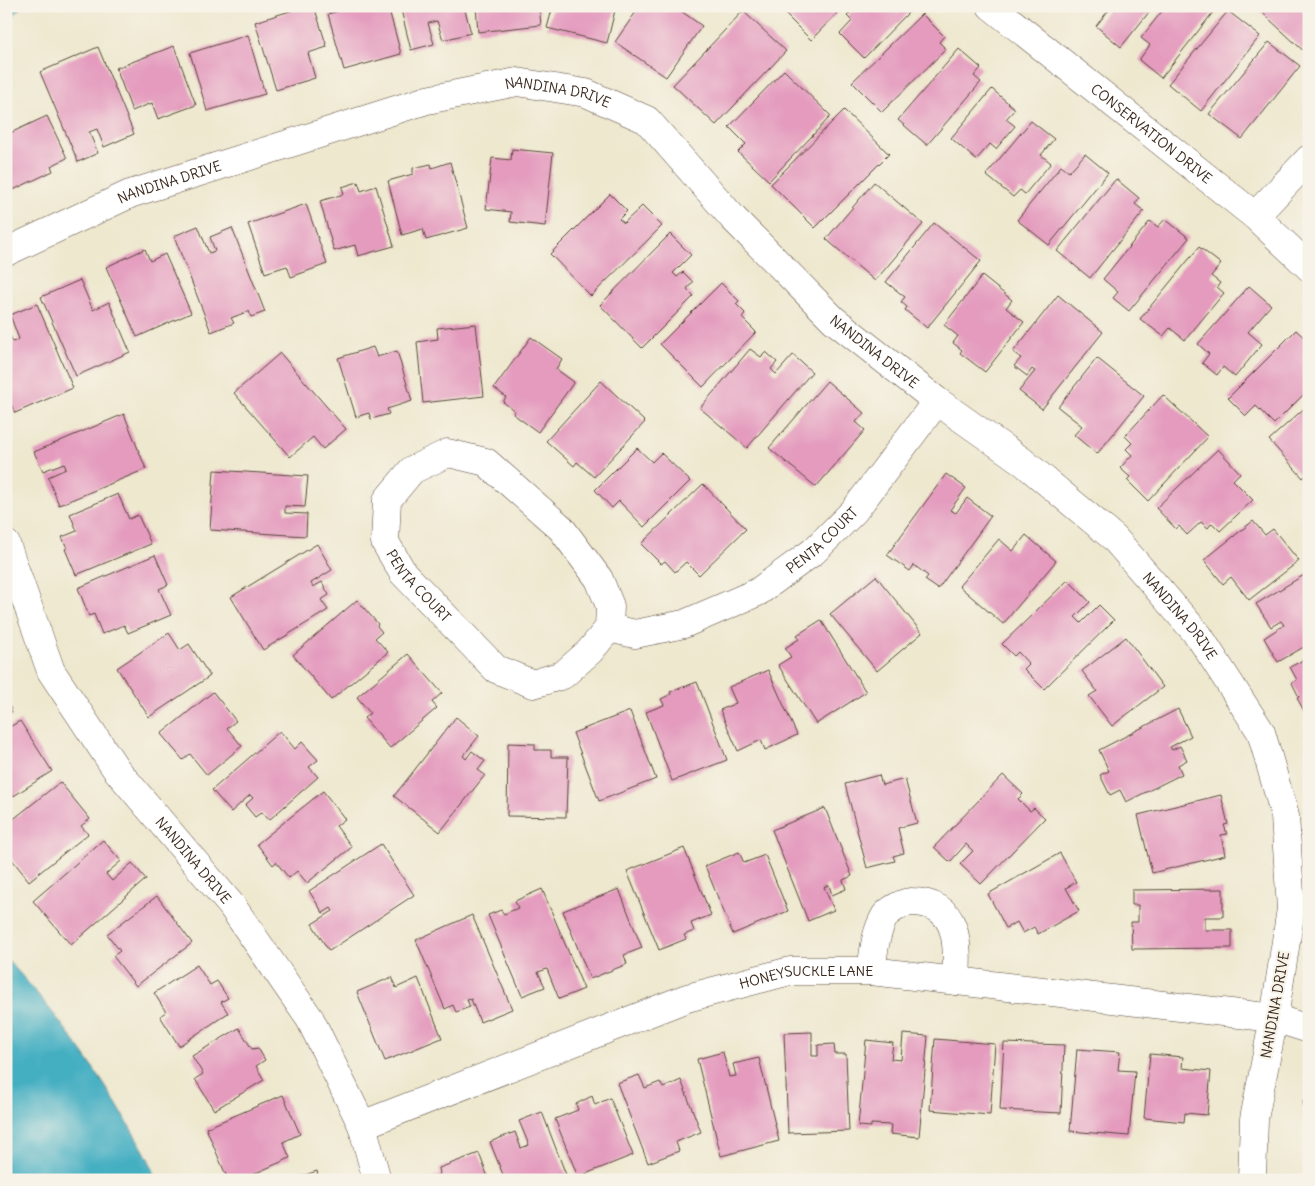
<svg xmlns="http://www.w3.org/2000/svg" width="1315" height="1186" font-family="Delius,sans-serif">
<style>
.water{fill:#44afc2;stroke:#406c70}
.building{fill:#e49bbe}
.lines{fill:none;stroke-linecap:round;stroke-linejoin:round}
.minor-casing{stroke:#564639;stroke-width:29}
.minor{stroke:#fff;stroke-width:28}
.labels{text-anchor:middle;stroke-width:4.5;stroke-linejoin:round;paint-order:stroke}
.street-label{font-size:14px;fill:#3b2a1e;stroke:#f7f3e8}
</style>
<rect width="100%" height="100%" fill="#f7f3e8"/>
<filter id="ink" filterUnits="userSpaceOnUse"><feTurbulence type="fractalNoise" baseFrequency=".02" numOctaves="2"/><feDisplacementMap in="SourceGraphic" scale="10" xChannelSelector="R" yChannelSelector="G"/><feConvolveMatrix kernelMatrix="1 2 1 2 8 2 1 2 1" color-interpolation-filters="sRGB"/></filter>
<filter id="wash" filterUnits="userSpaceOnUse"><feTurbulence type="fractalNoise" baseFrequency=".0096" numOctaves="4" result="noise"/><feDisplacementMap in="SourceGraphic" scale="20" xChannelSelector="R" yChannelSelector="G"/><feGaussianBlur stdDeviation="1.12" result="paint"/><feColorMatrix in="noise" values="0 0 0 0 0 0 0 0 0 0 0 0 0 0 0 0 0 1.4 0 .05"/><feComposite in="paint" operator="in"/></filter>
<g filter="url(#wash)">
<rect width="100%" height="100%" fill="#eee8cf"/>
<g class="water">
<polygon points="6,6 22,6 6,23"/>
<path d="M6 958C53 1009 97 1068 131 1129 141 1145 151 1162 157 1180H6Z"/>
</g>
<g id="blocks">
<g class="building">
<polygon points="306,6 314,6 327,47 308,53 315,78 276,90 255,22"/>
<polygon points="355,6 388,6 401,54 344,70 328,14"/>
<polygon points="400,6 464,6 471,33 443,40 437,21 428,23 434,44 411,50"/>
<polygon points="476,6 539,6 541,25 478,32"/>
<polygon points="553,6 616,6 607,43 547,28"/>
<polygon points="640,6 674,6 702,26 666,77 615,42"/>
<polygon points="787,6 844,6 811,40 782,11"/>
<polygon points="857,6 903,6 909,12 864,58 840,34 852,21 847,16"/>
<polygon points="1112,6 1154,6 1121,47 1096,26"/>
<polygon points="1166,6 1218,6 1161,78 1139,60 1150,45 1141,38"/>
<polygon points="1255,6 1309,6 1309,56"/>
<polygon points="743,11 786,51 716,125 673,85"/>
<polygon points="1228,11 1260,36 1201,111 1168,84"/>
<polygon points="922,14 944,36 939,42 946,49 882,112 852,82"/>
<polygon points="248,35 265,94 207,111 190,53"/>
<polygon points="1269,42 1300,66 1242,139 1209,114"/>
<polygon points="174,46 196,105 158,119 152,103 132,111 116,68"/>
<polygon points="98,47 134,134 104,147 97,129 89,132 98,153 78,162 40,72"/>
<polygon points="959,49 981,68 974,76 981,82 927,145 898,120"/>
<polygon points="784,70 831,116 769,181 738,152 746,144 729,127"/>
<polygon points="992,89 1015,109 1006,119 1015,126 996,149 990,144 976,160 951,138"/>
<polygon points="844,110 889,154 815,228 771,184"/>
<polygon points="47,116 67,158 51,166 53,171 13,190 6,175 6,135"/>
<polygon points="1031,121 1054,139 1041,155 1051,163 1025,194 1020,190 1013,197 986,175"/>
<polygon points="512,149 553,153 545,226 510,222 511,212 486,209 492,158 511,160"/>
<polygon points="1085,154 1108,173 1049,245 1017,220 1061,166 1069,172"/>
<polygon points="450,162 468,228 426,240 423,229 402,235 388,181 413,174 413,168 431,164 432,168"/>
<polygon points="1116,179 1139,198 1135,204 1144,211 1090,278 1057,251"/>
<polygon points="358,182 361,191 376,186 394,246 358,256 355,245 334,251 320,201 344,194 342,187"/>
<polygon points="874,182 923,224 875,281 826,239"/>
<polygon points="610,194 627,211 619,219 624,223 642,206 662,226 591,296 550,254"/>
<polygon points="306,204 327,264 291,277 287,266 265,273 248,224"/>
<polygon points="1165,219 1189,238 1129,311 1113,298 1118,292 1103,279 1150,221 1158,227"/>
<polygon points="934,223 981,261 927,328 905,310 907,307 901,302 905,297 886,282"/>
<polygon points="198,226 209,253 215,251 210,237 232,228 265,312 251,317 249,311 231,318 234,323 211,332 174,236"/>
<polygon points="670,234 691,255 673,273 677,277 683,272 693,282 687,289 694,296 642,348 600,305"/>
<polygon points="1199,247 1221,264 1211,276 1220,283 1217,287 1224,293 1185,340 1170,328 1163,336 1140,319"/>
<polygon points="145,249 150,261 165,254 191,313 137,337 106,267"/>
<polygon points="982,276 1012,300 1006,308 1024,322 985,372 960,353 962,350 953,343 958,336 944,325"/>
<polygon points="80,280 93,310 109,302 130,352 76,376 41,297"/>
<polygon points="721,283 739,301 736,304 745,313 742,318 756,332 703,387 660,344"/>
<polygon points="1249,286 1271,305 1248,332 1262,344 1235,377 1223,367 1217,375 1202,363 1209,354 1198,344"/>
<polygon points="1058,295 1103,332 1042,409 1019,391 1035,371 1032,369 1027,376 1014,366 1021,358 1013,352"/>
<polygon points="37,304 73,388 15,413 6,394 6,336 9,334 13,342 19,339 10,315"/>
<polygon points="476,324 484,396 423,403 417,342 438,339 437,328"/>
<polygon points="1296,330 1309,342 1309,389 1274,424 1256,406 1246,416 1228,398"/>
<polygon points="531,337 562,359 556,369 574,382 538,432 513,414 515,411 503,402 506,397 494,388"/>
<polygon points="373,347 377,357 397,351 412,401 387,409 389,414 371,419 369,413 356,417 338,358"/>
<polygon points="750,349 761,357 766,352 777,362 771,369 776,374 793,355 812,372 747,448 700,408"/>
<polygon points="280,353 346,429 323,449 313,437 290,457 234,393"/>
<polygon points="1097,358 1144,396 1097,454 1074,435 1082,426 1058,407"/>
<polygon points="601,381 645,422 594,477 577,462 574,466 546,441"/>
<polygon points="827,381 864,413 856,422 865,430 816,487 769,448"/>
<polygon points="1163,395 1208,437 1148,501 1127,480 1130,477 1120,468 1132,455 1126,449 1132,443 1125,436"/>
<polygon points="1309,404 1309,473 1303,478 1269,440"/>
<polygon points="124,414 146,469 59,505 48,477 66,469 64,463 43,471 34,452"/>
<polygon points="637,448 652,462 661,453 690,481 644,527 619,501 612,508 595,490"/>
<polygon points="1218,449 1240,473 1233,480 1253,500 1220,531 1212,523 1208,528 1201,522 1187,535 1179,526 1176,529 1156,508"/>
<polygon points="214,470 308,476 305,507 285,506 285,513 307,514 306,536 210,530"/>
<polygon points="946,474 966,488 950,510 956,513 967,498 991,516 938,589 925,580 928,576 914,565 910,571 887,555"/>
<polygon points="703,484 746,529 699,575 686,562 675,572 665,561 661,564 641,544"/>
<polygon points="118,494 129,519 138,515 151,544 76,575 65,549 67,548 62,537 77,531 70,514"/>
<polygon points="1253,521 1265,535 1273,529 1299,561 1249,600 1231,577 1223,584 1204,560"/>
<polygon points="1026,535 1056,561 1003,624 959,586 999,539 1013,551"/>
<polygon points="317,544 332,570 311,583 313,587 322,582 329,595 321,600 328,610 263,650 231,597"/>
<polygon points="155,555 168,585 159,589 171,615 128,633 124,625 102,634 94,614 89,616 78,588"/>
<polygon points="1309,572 1309,644 1278,662 1264,638 1284,625 1281,621 1271,627 1256,604"/>
<polygon points="876,576 922,633 877,671 830,614"/>
<polygon points="1068,580 1090,602 1075,617 1081,623 1099,605 1114,620 1044,689 1024,669 1029,664 1018,652 1014,656 1002,644"/>
<polygon points="357,600 378,624 377,626 382,632 375,638 388,652 331,700 293,655"/>
<polygon points="821,620 866,692 816,724 778,665 791,657 785,648 799,639 797,635"/>
<polygon points="169,633 180,650 189,644 210,676 149,717 117,668"/>
<polygon points="1126,637 1163,687 1112,726 1089,696 1097,691 1082,671"/>
<polygon points="408,654 442,693 432,702 437,708 390,748 364,718 370,713 357,697"/>
<polygon points="1309,657 1309,720 1297,698 1299,697 1292,683 1297,680 1290,667"/>
<polygon points="768,670 797,735 765,750 761,740 738,751 720,710 736,703 729,687"/>
<polygon points="697,682 727,760 672,781 646,712 664,705 661,699 671,694 670,692"/>
<polygon points="213,692 236,721 227,728 242,746 207,775 190,754 183,760 161,734"/>
<polygon points="6,700 12,712 6,714"/>
<polygon points="1178,709 1191,736 1170,747 1172,750 1180,746 1187,760 1178,765 1182,774 1126,802 1120,790 1110,795 1100,775 1109,771 1099,750"/>
<polygon points="630,711 656,779 599,801 573,733"/>
<polygon points="456,717 479,736 463,756 466,759 472,751 485,761 478,770 485,775 440,832 394,796"/>
<polygon points="20,721 52,771 6,801 6,729"/>
<polygon points="280,731 295,749 302,742 318,760 309,767 318,777 269,820 262,812 255,817 245,805 253,798 250,795 231,812 212,790"/>
<polygon points="508,743 535,744 535,750 551,750 551,757 568,757 566,817 507,816"/>
<polygon points="879,775 882,785 905,779 917,823 898,828 904,853 893,856 895,861 867,868 845,784"/>
<polygon points="1003,775 1023,794 1018,799 1030,811 1034,808 1045,818 981,884 960,864 973,851 966,844 950,862 934,847"/>
<polygon points="60,782 90,819 81,826 88,834 29,881 6,852 6,825"/>
<polygon points="323,791 345,819 336,826 352,847 307,883 297,871 289,878 276,862 273,865 257,844"/>
<polygon points="1221,795 1228,824 1224,825 1227,834 1221,835 1225,855 1152,873 1138,815"/>
<polygon points="825,808 852,876 843,880 846,889 832,895 829,885 824,887 834,910 808,921 772,830"/>
<polygon points="103,840 121,861 106,874 112,881 132,863 146,879 71,945 33,901"/>
<polygon points="381,844 414,895 329,951 312,924 333,911 331,908 323,913 309,891"/>
<polygon points="684,848 711,915 691,923 694,931 684,935 686,939 659,950 627,871"/>
<polygon points="739,852 744,863 765,855 788,911 733,934 705,866"/>
<polygon points="1060,853 1076,882 1066,888 1079,911 1038,934 1034,927 1023,933 1017,922 1006,928 988,894"/>
<polygon points="542,889 584,989 559,999 547,969 538,972 545,987 522,996 488,915 501,910 504,914 518,908 515,901"/>
<polygon points="619,889 642,948 624,955 627,964 590,979 563,911"/>
<polygon points="1223,889 1223,917 1205,917 1205,930 1232,930 1232,948 1132,949 1131,922 1138,922 1138,905 1132,905 1132,890"/>
<polygon points="157,896 192,943 136,986 113,956 120,951 107,934"/>
<polygon points="472,915 512,1009 480,1022 471,999 467,1000 470,1007 456,1012 453,1005 445,1009 416,940"/>
<polygon points="197,965 210,985 217,981 228,998 221,1002 228,1013 179,1046 160,1016 166,1012 154,993"/>
<polygon points="392,977 396,988 418,978 442,1038 385,1061 357,992"/>
<polygon points="239,1028 252,1049 258,1048 265,1060 256,1066 264,1080 214,1110 195,1079 203,1074 192,1056"/>
<polygon points="812,1032 812,1056 818,1056 818,1045 834,1044 835,1054 846,1054 849,1131 788,1133 784,1033"/>
<polygon points="903,1034 928,1036 919,1137 890,1134 891,1125 871,1124 871,1127 858,1126 866,1040 893,1043 891,1059 901,1060"/>
<polygon points="935,1039 995,1044 990,1115 930,1110"/>
<polygon points="1004,1043 1064,1045 1061,1113 1000,1110"/>
<polygon points="1077,1049 1120,1052 1118,1070 1135,1071 1129,1136 1070,1131"/>
<polygon points="723,1052 729,1077 736,1076 733,1064 759,1058 779,1141 721,1156 697,1059"/>
<polygon points="1150,1054 1183,1057 1182,1068 1211,1071 1207,1115 1185,1113 1184,1122 1144,1118"/>
<polygon points="639,1075 645,1088 660,1082 663,1088 681,1080 701,1132 676,1142 679,1151 648,1163 617,1083"/>
<polygon points="283,1095 300,1134 283,1142 290,1158 240,1180 228,1180 206,1128"/>
<polygon points="592,1096 595,1105 610,1098 633,1155 578,1177 555,1119 578,1110 576,1104"/>
<polygon points="1303,1101 1309,1101 1309,1135 1308,1135"/>
<polygon points="542,1112 568,1180 505,1180 490,1142 515,1132 521,1148 529,1145 519,1121"/>
<polygon points="479,1153 489,1180 427,1180 440,1174 439,1168"/>
<polygon points="317,1171 319,1180 293,1180 293,1179"/>
</g>
</g>
</g>
<g filter="url(#ink)">
<use href="#blocks" fill-opacity="0" stroke="#564639" stroke-width="1"/>
<g class="lines">
<defs>
<g id="minor">
<path id="s1" d="M991 6 1255 216 1309 267"/>
<polyline points="1255,216 1309,159"/>
<path id="s2" d="M6 252 130 194 427 100 517 82 586 93 647 120 733 218 834 320 937 401 1022 461 1114 538 1199 636 1261 732 1285 816 1291 909 1274 1018 1254 1119 1252 1180"/>
<path id="s3" d="M6 544 51 671 116 769 232 906 310 1019 362 1125 377 1180"/>
<path id="s4" d="M609 628 610 606 599 579 561 528 486 462 448 453 412 470 387 500 385 542 403 573 496 669 533 684 563 675 590 651 609 628 635 634 684 624 758 592 814 551 854 511 937 401"/>
<path d="M871 971C874 952 875 933 885 916 889 910 904 902 911 902 960 902 958 944 956 981"/>
<path id="s5" d="M362 1125 687 998 790 971H871L1274 1018 1309 1029"/>
</g>
</defs>
<use href="#minor" class="minor-casing"/>
<use href="#minor" class="minor"/>
</g>
</g>
<g class="labels">
<g class="street-label">
<text dy="5" stroke="none"><textPath href="#s2" startOffset="582">NANDINA DRIVE</textPath></text>
<text dy="5" stroke="none"><textPath href="#s1" startOffset="205">CONSERVATION DRIVE</textPath></text>
<text dy="5" stroke="none"><textPath href="#s2" startOffset="178">NANDINA DRIVE</textPath></text>
<text dy="5" stroke="none"><textPath href="#s2" startOffset="1002">NANDINA DRIVE</textPath></text>
<text dy="5" stroke="none"><textPath href="#s4" startOffset="921">PENTA COURT</textPath></text>
<text dy="5" stroke="none"><textPath href="#s4" startOffset="430">PENTA COURT</textPath></text>
<text dy="5" stroke="none"><textPath href="#s2" startOffset="1408">NANDINA DRIVE</textPath></text>
<text dy="5" stroke="none"><textPath href="#s3" startOffset="372">NANDINA DRIVE</textPath></text>
<text dy="5" stroke="none"><textPath href="#s5" startOffset="471">HONEYSUCKLE LANE</textPath></text>
<text transform="translate(1275 1005) rotate(-80)" y="5">NANDINA DRIVE</text>
</g>
</g>
<rect width="1315" height="1186" fill="none" stroke="#f7f3e8" stroke-width="25"/>
</svg>
